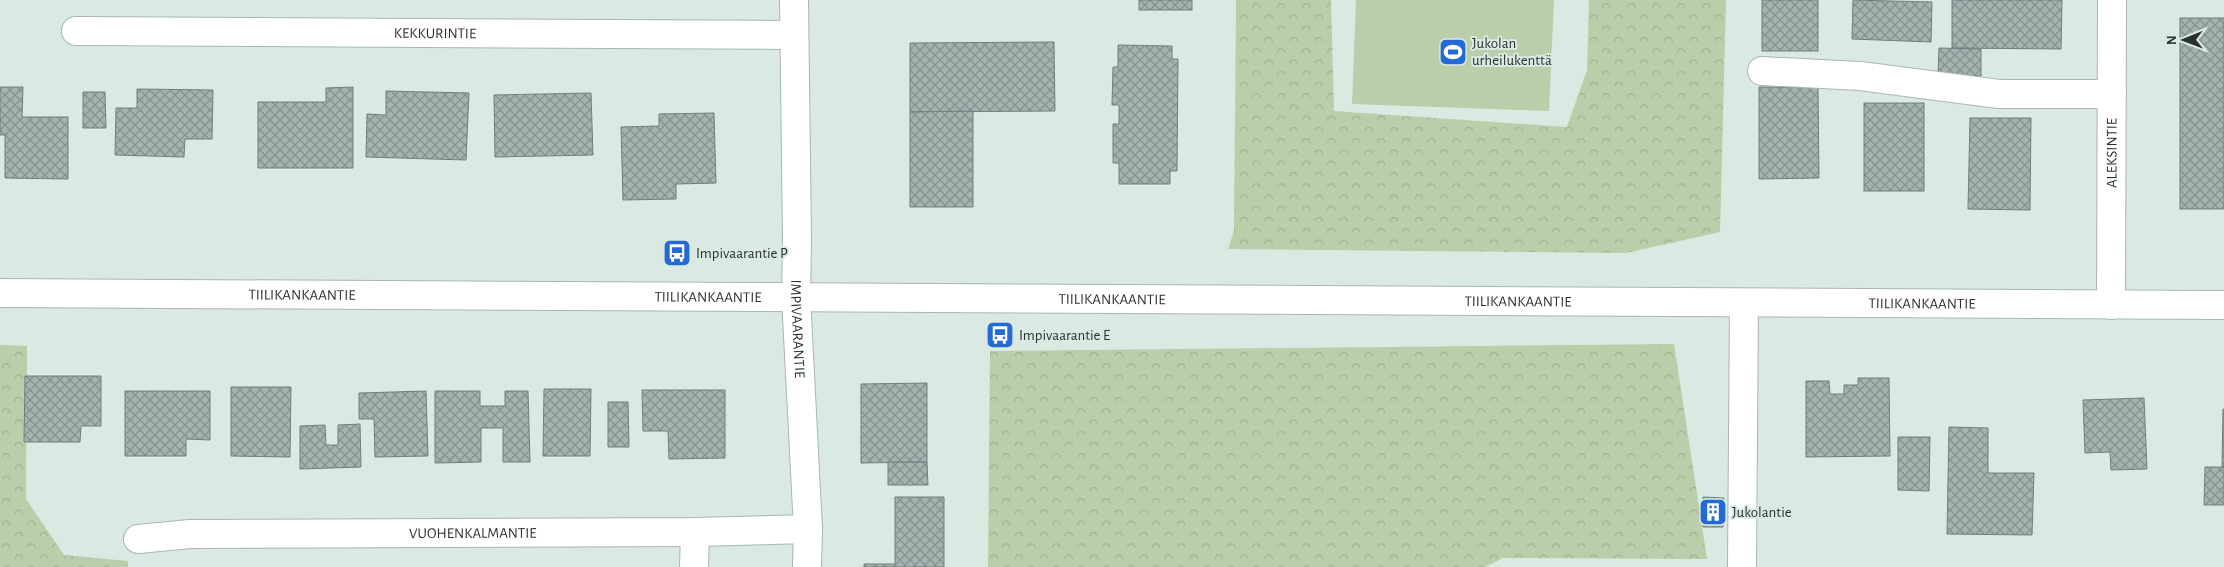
<svg xmlns="http://www.w3.org/2000/svg" width="2224" height="567" font-family="'Alegreya Sans',sans-serif">
<style>
.green{fill:#b9cea9}
.forest{fill:url(#forest-crowns)}
.building{fill:url(#building-cross-hatch);stroke:#6f7f7d}
.lines{fill:none;stroke-linecap:round;stroke-linejoin:round}
.minor-casing{stroke:#a8b7b0;stroke-width:30}
.minor{stroke:#fff;stroke-width:28}
.labels{text-anchor:middle;stroke-width:4;stroke-linejoin:round;paint-order:stroke}
.street-label{font-size:15px;fill:#2c322f;stroke:#daeae3}
.poi-label{font-size:15px;fill:#2c322f;stroke:#daeae3;text-anchor:start}
</style>
<defs>
<pattern id="forest-crowns" width="20" height="18" patternUnits="userSpaceOnUse" patternTransform="scale(1.25)"><rect width="20" height="18" fill="#b9cea9"/><path d="M2 6a3 3 0 1 1 6 0M12 15a3 3 0 1 1 6 0" fill="none" stroke="#9fb192"/></pattern>
<pattern id="building-cross-hatch" width="8" height="8" patternUnits="userSpaceOnUse" patternTransform="scale(1.25)"><rect width="8" height="8" fill="#a2b3b0"/><path d="M0 0l8 8M0 8l8-8" fill="none" stroke="#849290"/></pattern>
</defs>
<rect width="100%" height="100%" fill="#daeae3"/>
<polygon class="green" points="1356,0 1554,0 1549,111 1352,104"/>
<g class="forest">
<polygon points="1236,0 1331,0 1334,111 1567,127 1587,70 1589,0 1726,0 1720,232 1626,253 1228,249 1234,231"/>
<polygon points="1674,344 1707,559 1503,558 1485,567 988,567 990,351"/>
<polygon points="0,345 27,346 26,499 64,555 128,561 128,567 0,567"/>
</g>
<g class="building">
<rect x="1139" y="0" width="53" height="10"/>
<rect x="1762" y="0" width="56" height="51"/>
<polygon points="1853,0 1932,2 1931,42 1852,39"/>
<polygon points="1952,0 2062,0 2061,49 1952,48"/>
<rect x="2180" y="18" width="44" height="191"/>
<polygon points="1054,42 1055,111 910,112 910,43"/>
<polygon points="1118,45 1172,46 1172,59 1178,59 1177,171 1170,171 1170,184 1119,184 1119,163 1113,163 1113,124 1119,124 1119,105 1112,105 1113,67 1118,67"/>
<polygon points="1939,48 1981,49 1981,76 1938,75"/>
<polygon points="0,87 23,87 22,117 68,117 68,179 5,178 5,135 0,135"/>
<polygon points="353,87 353,168 258,168 258,102 326,102 326,88"/>
<polygon points="1759,87 1818,87 1819,178 1759,179"/>
<polygon points="137,89 213,90 212,139 185,139 184,157 115,155 116,108 137,108"/>
<polygon points="386,91 469,93 466,160 366,157 367,114 386,115"/>
<polygon points="83,92 105,92 106,128 83,128"/>
<polygon points="591,93 593,155 495,157 494,95"/>
<rect x="1864" y="103" width="60" height="88"/>
<polygon points="973,111 973,207 910,207 910,112"/>
<polygon points="714,113 716,183 676,184 676,199 623,200 621,127 659,126 659,114"/>
<polygon points="1970,118 2031,118 2030,210 1968,209"/>
<polygon points="25,376 101,376 101,426 81,426 80,442 24,442"/>
<polygon points="1858,378 1889,378 1890,456 1806,457 1806,381 1829,381 1830,394 1844,394 1844,385 1858,385"/>
<polygon points="927,383 927,462 861,463 861,384"/>
<polygon points="231,387 291,387 290,457 231,456"/>
<polygon points="544,389 591,389 590,456 543,456"/>
<polygon points="642,390 725,390 725,458 669,459 668,431 643,431"/>
<polygon points="125,391 210,391 210,440 186,439 186,456 125,456"/>
<polygon points="426,391 428,456 375,457 374,419 359,419 359,393"/>
<polygon points="435,391 480,391 480,406 505,406 505,391 528,391 530,462 503,462 503,428 481,428 481,462 435,463"/>
<polygon points="2144,398 2147,469 2111,470 2110,452 2085,453 2083,400"/>
<polygon points="608,402 628,402 629,447 608,447"/>
<polygon points="2223,409 2224,409 2224,467 2222,467"/>
<polygon points="360,424 361,467 300,469 300,426 325,425 326,445 338,445 338,425"/>
<polygon points="1949,427 1988,428 1988,473 2034,473 2032,535 1947,534"/>
<polygon points="1898,437 1930,437 1929,491 1898,490"/>
<polygon points="888,462 927,462 928,485 888,485"/>
<polygon points="2205,467 2224,467 2224,505 2204,505"/>
<polygon points="895,497 944,497 944,567 864,567 864,564 895,564"/>
<polygon points="1703,497 1724,498 1723,527 1703,527"/>
</g>
<g class="lines">
<defs>
<g id="minor">
<path id="s1" d="M794 0 797 241 796 297 808 529 807 567"/>
<path id="s2" d="M76 31 793 35"/>
<polyline points="1762,71 1860,76 1999,94 2112,94"/>
<path id="s3" d="M0 293 2224 305"/>
<path id="s4" d="M2111 305 2112 0"/>
<path id="s5" d="M138 539 190 534 695 532 808 529"/>
<polyline points="694,567 695,532"/>
<polyline points="1742,567 1744,303"/>
</g>
</defs>
<use href="#minor" class="minor-casing"/>
<use href="#minor" class="minor"/>
</g>
<defs>
<symbol id="stadium-square" viewBox="-11 -11 22 22"><rect x="-9" y="-9" width="18" height="18" rx="4" fill="#236ad6" stroke="#daeae3"/><path d="M0-5a6.5 5 0 1 0 0 10a6.5 5 0 1 0 0-10ZM-3.5-1.8h7v3.6h-7Z" fill="#fff"/></symbol>
<symbol id="bus-square" viewBox="-11 -11 22 22"><rect x="-9" y="-9" width="18" height="18" rx="4" fill="#236ad6" stroke="#daeae3"/><path d="M-5-6H5V4H4V6H2V4H-2V6H-4V4H-5ZM-3.5-4V0h7V-4ZM-3.5 1.2v1.5H-2V1.2ZM2 1.2v1.5H3.5V1.2Z" fill="#fff"/></symbol>
<symbol id="building-square" viewBox="-11 -11 22 22"><rect x="-9" y="-9" width="18" height="18" rx="4" fill="#236ad6" stroke="#daeae3"/><path d="M-4-6H4V6H1V3H-1V6H-4ZM-2.5-4.3h1.7v1.8h-1.7ZM.8-4.3h1.7v1.8H.8ZM-2.5-1h1.7V.8h-1.7ZM.8-1h1.7V.8H.8Z" fill="#fff"/></symbol>
</defs>
<g fill-rule="evenodd">
<use href="#stadium-square" x="1437" y="36" width="32" height="32"/>
<use href="#bus-square" x="661" y="237" width="32" height="32"/>
<use href="#bus-square" x="984" y="319" width="32" height="32"/>
<use href="#building-square" x="1697" y="496" width="32" height="32"/>
</g>
<g class="labels">
<g class="street-label">
<text dy="5" stroke="none"><textPath href="#s2" startOffset="359">KEKKURINTIE</textPath></text>
<text dy="5" stroke="none"><textPath href="#s4" startOffset="152">ALEKSINTIE</textPath></text>
<text dy="5" stroke="none"><textPath href="#s3" startOffset="302">TIILIKANKAANTIE</textPath></text>
<text dy="5" stroke="none"><textPath href="#s3" startOffset="708">TIILIKANKAANTIE</textPath></text>
<text dy="5" stroke="none"><textPath href="#s3" startOffset="1112">TIILIKANKAANTIE</textPath></text>
<text dy="5" stroke="none"><textPath href="#s3" startOffset="1518">TIILIKANKAANTIE</textPath></text>
<text dy="5" stroke="none"><textPath href="#s3" startOffset="1922">TIILIKANKAANTIE</textPath></text>
<text dy="5" stroke="none"><textPath href="#s1" startOffset="329">IMPIVAARANTIE</textPath></text>
<text dy="5" stroke="none"><textPath href="#s5" startOffset="335">VUOHENKALMANTIE</textPath></text>
</g>
<g class="poi-label">
<text x="1472" y="48">Jukolan<tspan x="1472" dy="17">urheilukenttä</tspan></text>
<text x="696" y="258">Impivaarantie P</text>
<text x="1019" y="340">Impivaarantie E</text>
<text x="1732" y="517">Jukolantie</text>
</g>
</g>
<g transform="translate(2184 40) rotate(269)" stroke="#daeae3" stroke-width="4" paint-order="stroke">
<path d="M0-4L9 19L0 12L-9 19Z" fill="#2c322f"/>
<text y="-8" font-size="14" font-weight="bold" text-anchor="middle" fill="#2c322f">N</text>
</g>
</svg>
